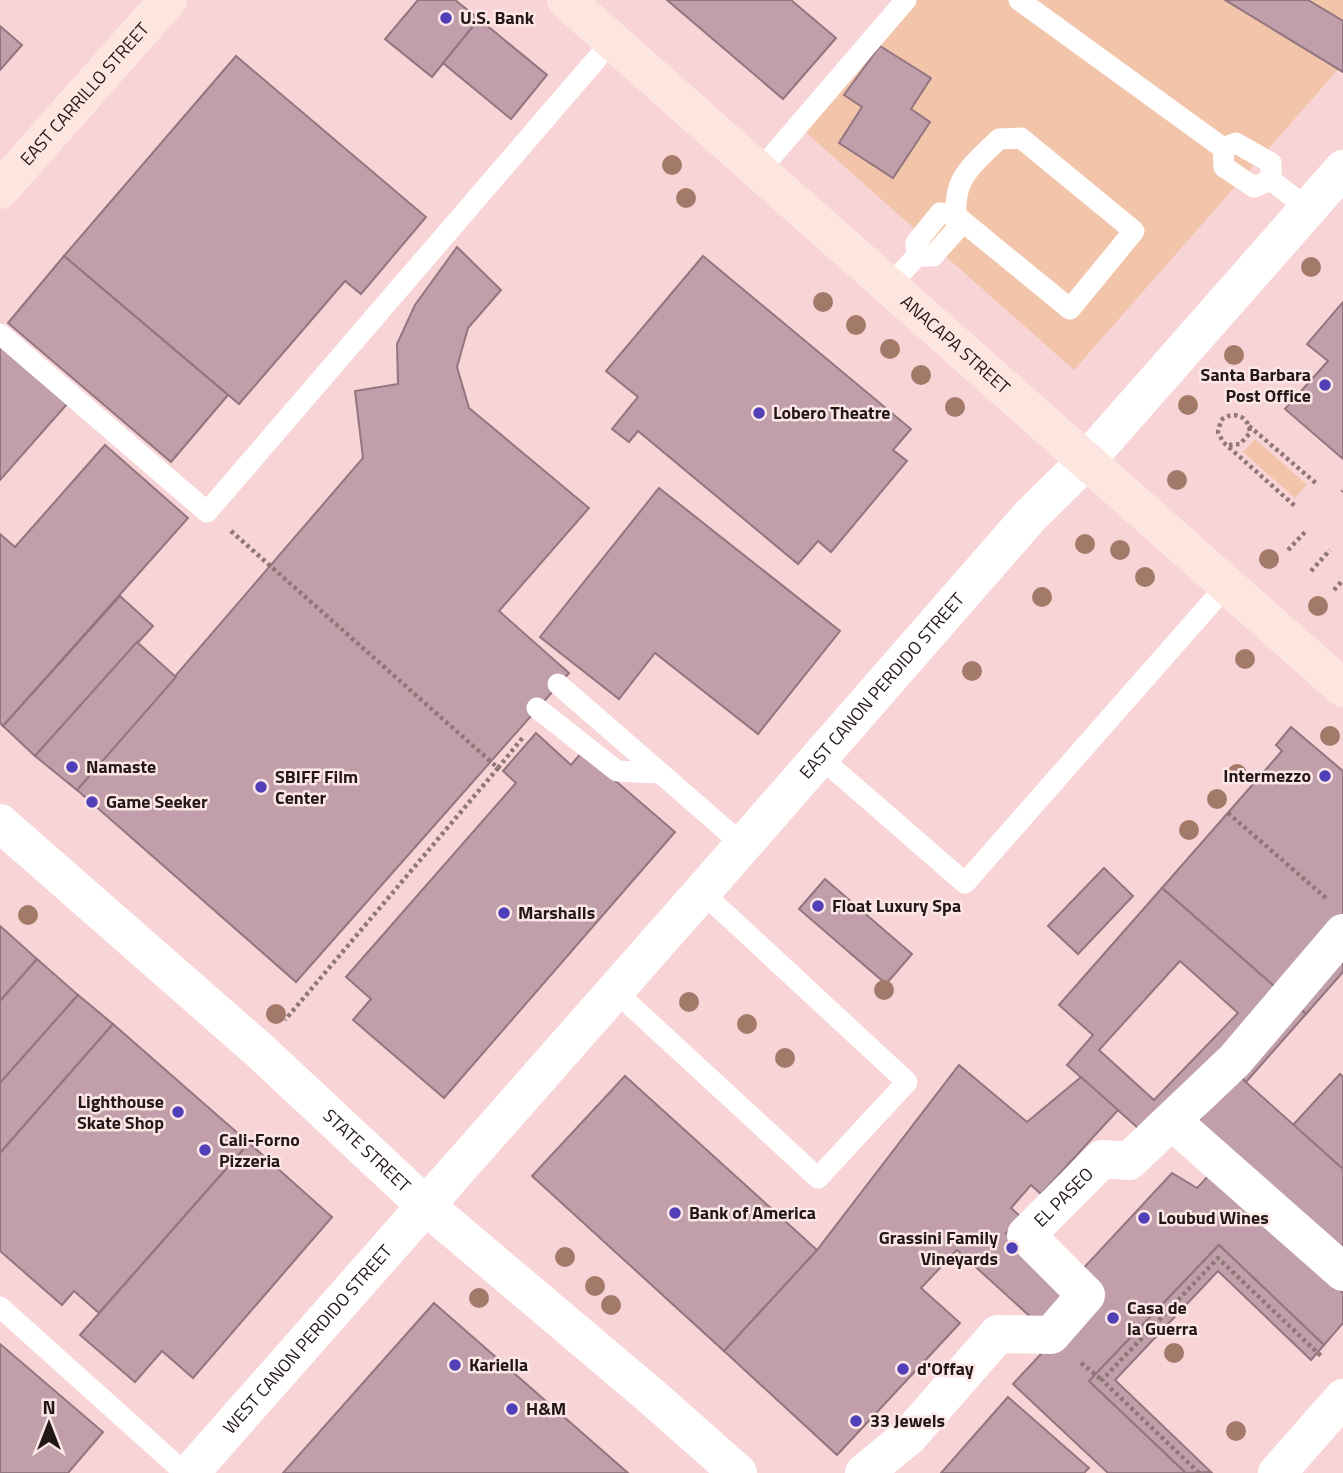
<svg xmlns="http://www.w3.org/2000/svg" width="1343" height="1473" font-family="'Titillium Web',sans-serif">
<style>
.green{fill:#f2c5ab}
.building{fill:#c09faa;stroke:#93757f;stroke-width:2;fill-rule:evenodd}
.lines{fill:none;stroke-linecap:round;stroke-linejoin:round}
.path{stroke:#8f7778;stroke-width:4.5;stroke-dasharray:3.5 3.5;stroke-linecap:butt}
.lane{stroke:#fff;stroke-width:21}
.street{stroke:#fff;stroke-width:38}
.secondary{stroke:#fde6e0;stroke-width:38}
.tree{fill:#a37a6a}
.poi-dot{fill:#503fb6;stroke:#fce6e6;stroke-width:2.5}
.labels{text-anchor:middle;stroke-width:5;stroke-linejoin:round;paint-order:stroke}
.poi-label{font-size:18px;font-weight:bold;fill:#231718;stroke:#fce6e6;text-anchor:start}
.street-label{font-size:18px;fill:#231718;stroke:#fce6e6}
</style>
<rect width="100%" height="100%" fill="#f8d4d6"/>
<g class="green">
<polygon points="915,0 1343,0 1343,64 1074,370 802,129"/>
<polygon points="1255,439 1307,485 1295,498 1243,452"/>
</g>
<g class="building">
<polygon points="418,0 455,0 479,19 432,77 385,39"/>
<polygon points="667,0 791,0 836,38 783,99"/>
<polygon points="1225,0 1308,0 1343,21 1343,72"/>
<polygon points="479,19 547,75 511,119 443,63"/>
<polygon points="0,26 22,45 0,70"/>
<polygon points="880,46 931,78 911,109 930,122 893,178 839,143 862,107 844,95"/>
<polygon points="236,56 426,217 361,294 345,281 239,404 64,256"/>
<polygon points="457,247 501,290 468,328 457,367 469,408 589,508 499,611 569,673 296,982 77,790 363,458 355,391 398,384 397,344 415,305"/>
<polygon points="64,256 228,395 171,462 8,323"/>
<polygon points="703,256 911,429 893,450 907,461 831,552 818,541 798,564 638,431 629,442 612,429 638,397 606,371"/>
<polygon points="1343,302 1343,459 1285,409 1328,361 1307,344"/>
<polygon points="0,346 67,404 0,480"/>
<polygon points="105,445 188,518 3,726 0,723 0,534 15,547"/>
<polygon points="659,488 840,631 758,734 655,653 619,699 540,637"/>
<polygon points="120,596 153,626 35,756 3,726"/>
<polygon points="137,642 176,677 77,790 35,756"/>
<polygon points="1291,727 1343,771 1343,972 1306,1014 1162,888 1282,751 1276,745"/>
<polygon points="536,733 571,765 582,752 675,832 444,1098 353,1020 371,999 346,977 516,783 503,771"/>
<polygon points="1104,868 1133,896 1078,954 1048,926"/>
<polygon points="825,879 912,954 886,984 799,909"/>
<path d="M1162 888 1306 1014 1246 1082 1239 1076 1147 1136 1067 1065 1093 1035 1059 1005ZM1180 961 1238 1013 1154 1100 1099 1050Z"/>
<polygon points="0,926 37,959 0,1001"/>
<polygon points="37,959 78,995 0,1083 0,1001"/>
<polygon points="78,995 113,1024 0,1153 0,1083"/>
<polygon points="113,1024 249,1143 99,1313 74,1291 62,1305 0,1251 0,1153"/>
<polygon points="959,1065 1027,1122 1081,1077 1118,1110 1041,1194 1031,1185 1011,1208 1021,1217 1006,1233 1076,1301 1046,1331 957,1250 921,1288 960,1323 837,1455 724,1351 817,1250"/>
<polygon points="1340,1074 1343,1077 1343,1169 1293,1125"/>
<polygon points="625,1076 817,1250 724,1351 532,1176"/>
<polygon points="1239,1076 1343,1169 1343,1263 1192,1128"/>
<polygon points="249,1143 332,1217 193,1378 162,1351 135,1382 80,1335"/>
<polygon points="1214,1170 1343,1293 1343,1323 1324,1345 1219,1245 1089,1381 1186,1473 1108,1473 1013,1384 1100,1291 1080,1272 1172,1173 1197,1188"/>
<polygon points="1219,1245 1324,1345 1311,1360 1218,1271 1115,1380 1211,1472 1186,1473 1089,1381"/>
<polygon points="434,1303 628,1473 283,1473"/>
<polygon points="0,1344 103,1432 68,1473 0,1473"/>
<polygon points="1008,1397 1089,1468 1084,1473 941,1473"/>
</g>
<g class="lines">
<g class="path">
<polyline points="1249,426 1317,484"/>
<path d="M1229 445 1240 444 1250 433C1249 416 1234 410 1221 420L1218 432 1223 442 1296 507"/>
<polyline points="1342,492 1343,491"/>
<polyline points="231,531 498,768 285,1020"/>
<polyline points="1288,550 1307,530"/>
<polyline points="1311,571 1330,550"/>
<polyline points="1334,590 1343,580"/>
<polyline points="498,768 524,736"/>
<polyline points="1228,813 1326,898"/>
<polyline points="1081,1363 1102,1380"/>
<polyline points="1199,1473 1102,1380 1218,1258 1321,1356"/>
</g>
<g class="lane">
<polyline points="1019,0 1223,148 1224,167 1254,187 1271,180"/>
<polyline points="1223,148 1236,143 1271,163 1271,180"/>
<polyline points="760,170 906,0"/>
<polyline points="1271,180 1308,209"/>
<path d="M889 286 917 256 916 243 940 213 955 215 1070 309 1134 231 1021 138 999 139C966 171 951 180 957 229L933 256H917"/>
<polyline points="0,334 207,512 613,40"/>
<polyline points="558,684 742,844"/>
<polyline points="537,708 617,771 660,773"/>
<polyline points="821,758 965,883 1227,585"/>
<polyline points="615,991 818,1178 907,1082 702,892"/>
<polyline points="0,1307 185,1473"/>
</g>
<g class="street">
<path id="s1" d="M0 823 259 1050 426 1206 651 1396 738 1473"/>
<polyline points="1172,1121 1343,1272"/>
<path id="s2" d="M190 1473 702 892 1031 515 1086 461 1343 169"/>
<path id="s3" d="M864 1473 909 1436 998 1334 1051 1335 1086 1295 1026 1235 1102 1159 1129 1161 1235 1060 1343 933"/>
<polyline points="1277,1473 1343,1398"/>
</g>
<g class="secondary">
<path id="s4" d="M566 0 1343 688"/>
<path id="s5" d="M0 190 168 0"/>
</g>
</g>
<g class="tree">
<circle cx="672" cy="165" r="10"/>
<circle cx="686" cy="198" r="10"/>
<circle cx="1311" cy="267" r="10"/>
<circle cx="823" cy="302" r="10"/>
<circle cx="856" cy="325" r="10"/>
<circle cx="890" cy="349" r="10"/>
<circle cx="1234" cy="355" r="10"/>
<circle cx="921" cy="375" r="10"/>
<circle cx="1188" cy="405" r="10"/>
<circle cx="955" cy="407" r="10"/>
<circle cx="1177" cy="480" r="10"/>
<circle cx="1085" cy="544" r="10"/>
<circle cx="1120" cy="550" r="10"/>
<circle cx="1269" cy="559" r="10"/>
<circle cx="1145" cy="577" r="10"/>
<circle cx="1042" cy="597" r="10"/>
<circle cx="1318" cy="606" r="10"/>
<circle cx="1245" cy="659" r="10"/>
<circle cx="972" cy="671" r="10"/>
<circle cx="1330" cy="736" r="10"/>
<circle cx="1237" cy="774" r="10"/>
<circle cx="1217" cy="799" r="10"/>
<circle cx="1189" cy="830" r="10"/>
<circle cx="28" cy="915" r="10"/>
<circle cx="884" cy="990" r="10"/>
<circle cx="689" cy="1002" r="10"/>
<circle cx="276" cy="1014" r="10"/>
<circle cx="747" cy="1024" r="10"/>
<circle cx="785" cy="1058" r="10"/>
<circle cx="565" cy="1257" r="10"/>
<circle cx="595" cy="1286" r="10"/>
<circle cx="479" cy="1298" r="10"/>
<circle cx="611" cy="1305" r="10"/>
<circle cx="1174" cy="1353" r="10"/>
<circle cx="1236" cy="1431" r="10"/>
</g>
<g class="poi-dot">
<circle cx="446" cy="18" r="7"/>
<circle cx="1325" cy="385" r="7"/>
<circle cx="759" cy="413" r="7"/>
<circle cx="72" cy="767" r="7"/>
<circle cx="1325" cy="776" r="7"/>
<circle cx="261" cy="787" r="7"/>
<circle cx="92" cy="802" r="7"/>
<circle cx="818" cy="906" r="7"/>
<circle cx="504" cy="913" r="7"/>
<circle cx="178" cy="1112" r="7"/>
<circle cx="205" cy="1150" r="7"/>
<circle cx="675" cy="1213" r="7"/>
<circle cx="1144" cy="1218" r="7"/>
<circle cx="1012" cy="1248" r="7"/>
<circle cx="1113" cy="1318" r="7"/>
<circle cx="455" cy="1365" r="7"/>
<circle cx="903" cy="1369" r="7"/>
<circle cx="512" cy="1409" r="7"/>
<circle cx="856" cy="1421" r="7"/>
</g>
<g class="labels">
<g class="poi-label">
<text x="460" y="24">U.S. Bank</text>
<text x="1311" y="381" text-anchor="end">Santa Barbara<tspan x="1311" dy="21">Post Office</tspan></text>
<text x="773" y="419">Lobero Theatre</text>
<text x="86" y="773">Namaste</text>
<text x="1311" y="782" text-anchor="end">Intermezzo</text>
<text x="275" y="783">SBIFF Film<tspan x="275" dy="21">Center</tspan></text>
<text x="106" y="808">Game Seeker</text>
<text x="832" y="912">Float Luxury Spa</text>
<text x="518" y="919">Marshalls</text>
<text x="164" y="1108" text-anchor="end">Lighthouse<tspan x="164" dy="21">Skate Shop</tspan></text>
<text x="219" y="1146">Cali-Forno<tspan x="219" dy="21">Pizzeria</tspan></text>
<text x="689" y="1219">Bank of America</text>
<text x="1158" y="1224">Loubud Wines</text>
<text x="998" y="1244" text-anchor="end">Grassini Family<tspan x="998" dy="21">Vineyards</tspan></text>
<text x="1127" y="1314">Casa de<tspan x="1127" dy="21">la Guerra</tspan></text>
<text x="469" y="1371">Kariella</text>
<text x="917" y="1375">d'Offay</text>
<text x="526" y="1415">H&amp;M</text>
<text x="870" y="1427">33 Jewels</text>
</g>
<g class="street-label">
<text dy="6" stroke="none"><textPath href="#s5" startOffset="128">EAST CARRILLO STREET</textPath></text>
<text dy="6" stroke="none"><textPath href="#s4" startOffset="520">ANACAPA STREET</textPath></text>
<text dy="6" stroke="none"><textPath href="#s2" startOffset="1048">EAST CANON PERDIDO STREET</textPath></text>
<text dy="6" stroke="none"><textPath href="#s1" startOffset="492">STATE STREET</textPath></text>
<text dy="6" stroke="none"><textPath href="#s3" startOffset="438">EL PASEO</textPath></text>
<text dy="6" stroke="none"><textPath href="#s2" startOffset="178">WEST CANON PERDIDO STREET</textPath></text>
</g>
</g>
<g transform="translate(49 1424)" stroke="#fce6e6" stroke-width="5" paint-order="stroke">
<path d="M0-5L12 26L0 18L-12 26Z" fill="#231718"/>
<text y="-10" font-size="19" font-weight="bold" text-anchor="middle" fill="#231718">N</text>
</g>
</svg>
